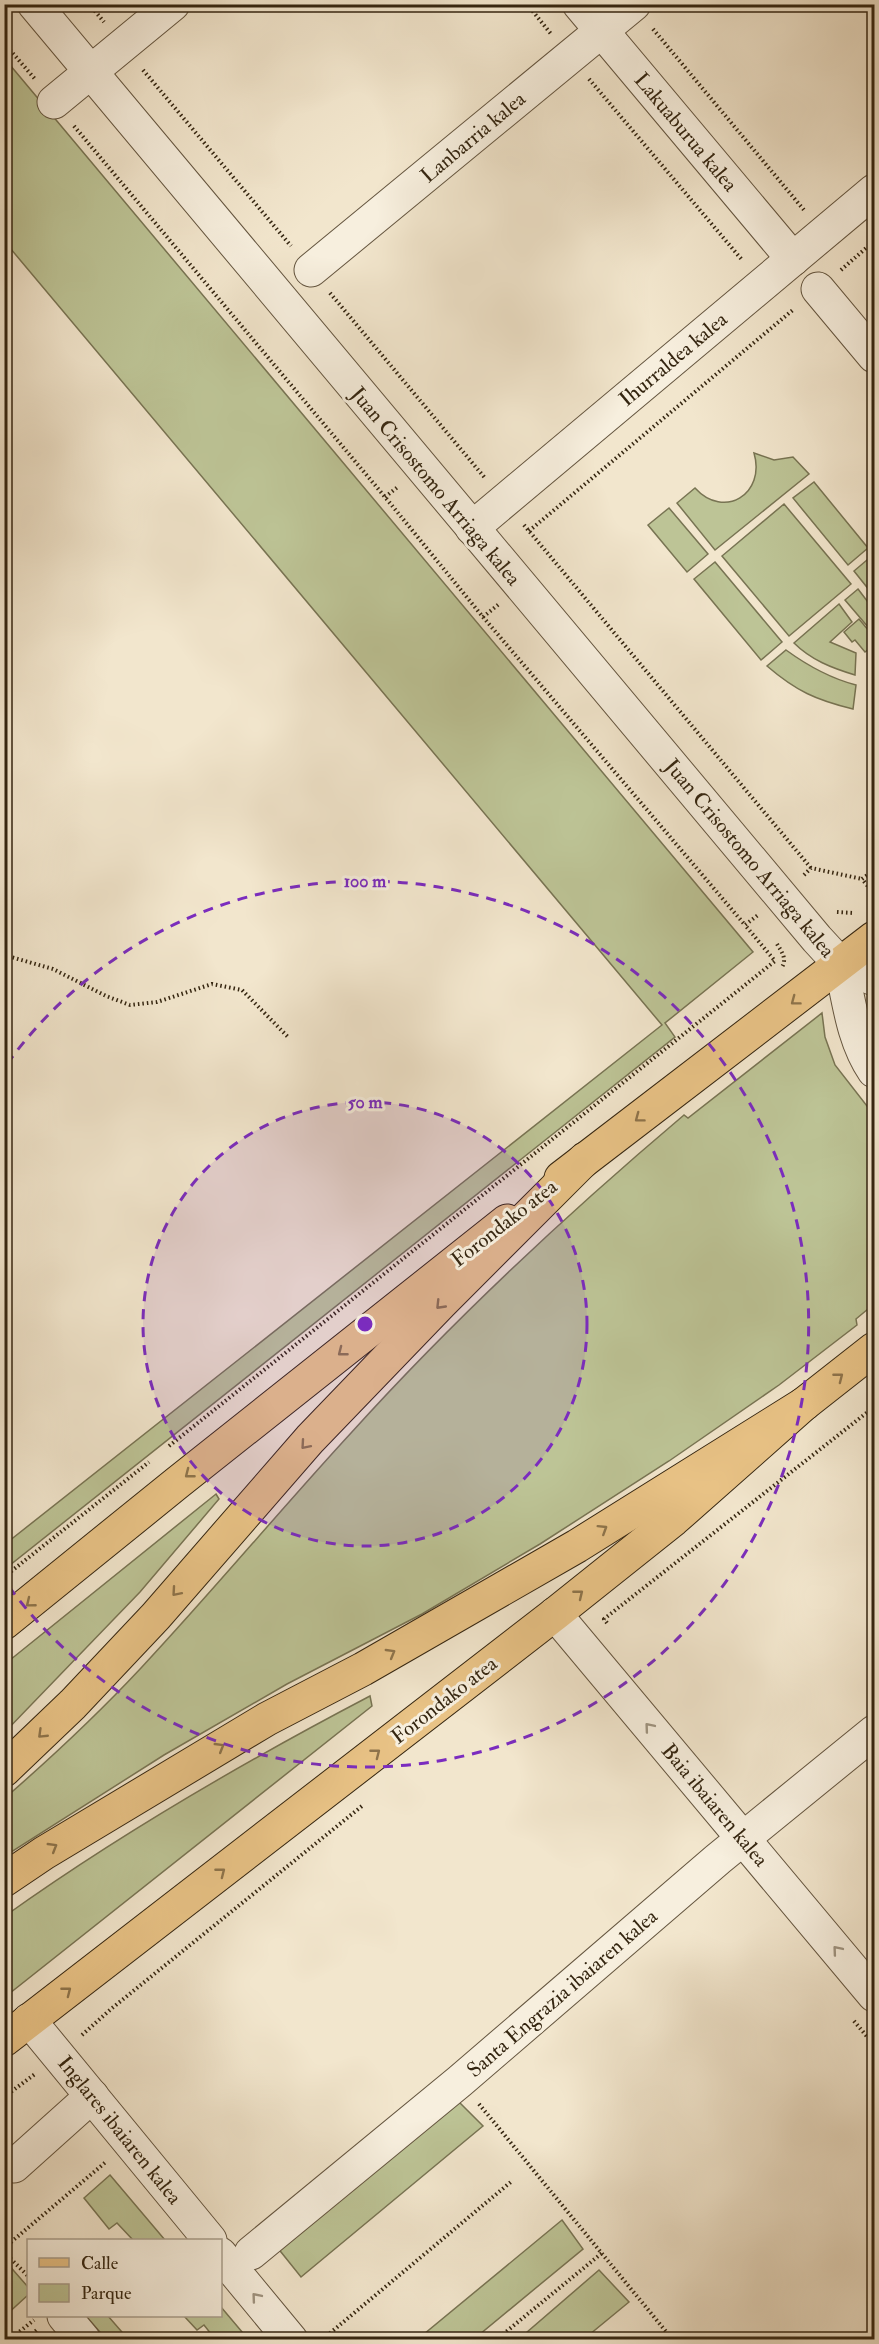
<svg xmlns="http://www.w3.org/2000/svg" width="879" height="2344" font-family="'IM FELL Double Pica',serif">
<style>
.green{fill:#bdc496;stroke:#787453;stroke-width:1.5}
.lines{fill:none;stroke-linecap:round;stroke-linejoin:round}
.minor-casing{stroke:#64553f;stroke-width:35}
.major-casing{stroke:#342510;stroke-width:35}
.highway-casing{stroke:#342510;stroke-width:35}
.path{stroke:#342510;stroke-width:4;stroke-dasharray:1.5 3;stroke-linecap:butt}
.minor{stroke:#f7efde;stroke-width:33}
.major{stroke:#e9c386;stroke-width:33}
.highway{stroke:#e9c386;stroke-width:33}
.oneway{stroke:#8e744b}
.oneway2{stroke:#9f9481}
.ring{fill:none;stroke:#7b2cbf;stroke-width:3;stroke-dasharray:10 8}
.labels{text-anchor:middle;stroke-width:6;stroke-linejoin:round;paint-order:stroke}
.street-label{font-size:21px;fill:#342510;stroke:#f7efde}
.centre{fill:#7b2cbf;stroke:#f7efde;stroke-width:3}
.ring-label{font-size:18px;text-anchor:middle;font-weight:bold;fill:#7b2cbf;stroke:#f7efde;stroke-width:6;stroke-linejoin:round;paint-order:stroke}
</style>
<rect width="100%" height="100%" fill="#f2e6cd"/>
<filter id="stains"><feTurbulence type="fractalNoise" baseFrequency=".00333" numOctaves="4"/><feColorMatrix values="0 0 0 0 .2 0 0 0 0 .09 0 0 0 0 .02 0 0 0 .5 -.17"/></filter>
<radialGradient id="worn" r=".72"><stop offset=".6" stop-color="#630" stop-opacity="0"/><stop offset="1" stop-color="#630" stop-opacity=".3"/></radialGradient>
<g class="green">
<polygon points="5,59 753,952 665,1023 675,1037 5,1569 4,1545 662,1025 5,242"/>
<path d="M754 453 774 460 793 457 809 474 715 550 677 503 695 488C724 520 766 494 754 453Z"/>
<polygon points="814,482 868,548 848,565 793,498"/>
<polygon points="784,504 851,584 789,636 722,556"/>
<polygon points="669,508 708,554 687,572 648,525"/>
<polygon points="874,554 874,596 854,571"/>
<polygon points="715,562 782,642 761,660 694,579"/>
<polygon points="858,589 874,610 874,634 845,600"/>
<path d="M839 604 852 622 830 642 856 653 855 675C832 668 811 660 794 643Z"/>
<polygon points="859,619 874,637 874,645 865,652 855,640 852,642 844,632"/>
<path d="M786 650C808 666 829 678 856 685L853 709C816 700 796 691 767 666Z"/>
<path d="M822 1013 825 1037 835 1065 874 1115V1304L856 1319 857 1325 779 1385 669 1461 540 1544 422 1614 287 1684 164 1755 5 1856V1798C52 1757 98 1714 141 1668 213 1591 280 1510 351 1433 454 1319 567 1214 684 1115L688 1118Z"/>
<polygon points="216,1494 219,1499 140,1592 5,1732 5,1664"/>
<path d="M370 1696 372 1706 5 1997V1916C121 1833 244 1762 370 1696Z"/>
<polygon points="454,2097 483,2126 301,2277 277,2247"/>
<polygon points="110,2175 165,2240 133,2240 117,2223 109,2229 84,2198"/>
<polygon points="562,2220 583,2249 474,2339 418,2339"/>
<polygon points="7,2263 28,2287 28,2295 5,2316 5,2265"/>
<polygon points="599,2270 629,2302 584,2339 519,2339"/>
<polygon points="221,2307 248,2339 215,2339 204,2325 197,2330 184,2316 220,2316"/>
<polygon points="86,2316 108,2316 128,2339 106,2339"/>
</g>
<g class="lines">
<defs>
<g id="minor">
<polyline points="34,4 817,939 841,965 874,979"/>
<polyline points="579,4 793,259"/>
<polyline points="54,102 173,4"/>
<polyline points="311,270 634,4"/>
<polyline points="818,289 874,356"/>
<polyline points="472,528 874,191"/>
<path d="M841 965C849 1002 853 1040 874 1071"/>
<polyline points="555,1614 874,1995"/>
<polyline points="29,2020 210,2240"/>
<polyline points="14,2166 92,2096"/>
<polyline points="251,2253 460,2081 718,1859 874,1732"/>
<polyline points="220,2254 291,2340"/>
<polyline points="64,2316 84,2340"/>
</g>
<g id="major">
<polyline points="561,1178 874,938"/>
<polyline points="4,1623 177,1483 507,1221"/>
<polyline points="4,2040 555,1614 674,1519 804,1404 874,1349"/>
</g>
<g id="highway">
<polyline points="4,1770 73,1704 156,1616 310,1439 441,1303 585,1159"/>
<polyline points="4,1880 44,1853 267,1719 363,1669 577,1546 804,1404"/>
</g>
</defs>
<use href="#minor" class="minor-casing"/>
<use href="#major" class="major-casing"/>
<use href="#highway" class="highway-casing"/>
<g class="path">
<polyline points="89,4 104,22"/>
<polyline points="527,4 551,34"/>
<polyline points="653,29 804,210"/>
<polyline points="4,43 35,79"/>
<polyline points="143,70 291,246"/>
<polyline points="589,79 743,261"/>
<polyline points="74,126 385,497 483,617 745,925"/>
<polyline points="841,270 874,241"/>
<polyline points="330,293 485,478"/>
<polyline points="385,497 399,486"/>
<polyline points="524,525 811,868"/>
<polyline points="529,531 794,309"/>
<polyline points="483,617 499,604"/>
<polyline points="874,870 862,879 874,894"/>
<polyline points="804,875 811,868 862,879"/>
<polyline points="837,912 853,913"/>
<path d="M777 944C782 952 787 959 782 967"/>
<polyline points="4,955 53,969 106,996 130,1005 157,1002 212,984 242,990 288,1037"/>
<polyline points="169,1446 775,961 745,925 758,915"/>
<polyline points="4,1577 149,1462"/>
<polyline points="607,1623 604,1619 874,1407"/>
<polyline points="854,2021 874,2045"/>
<polyline points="82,2035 111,2009 362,1806"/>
<polyline points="4,2097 35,2074"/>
<polyline points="479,2104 673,2340"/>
<polyline points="4,2248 107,2161"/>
<polyline points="4,2252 28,2276"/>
<polyline points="323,2339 512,2181"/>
<polyline points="9,2340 34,2320"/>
<polyline points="25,2340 38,2329"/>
<polyline points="496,2340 602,2253"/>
</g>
<use href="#minor" class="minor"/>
<use href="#major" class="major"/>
<use href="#highway" class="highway"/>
</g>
<defs><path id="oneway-chevron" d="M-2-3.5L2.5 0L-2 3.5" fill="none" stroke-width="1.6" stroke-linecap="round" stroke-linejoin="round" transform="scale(1.5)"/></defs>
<g class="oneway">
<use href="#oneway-chevron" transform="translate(795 1001) rotate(143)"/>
<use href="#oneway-chevron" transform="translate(639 1118) rotate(143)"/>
<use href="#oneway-chevron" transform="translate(440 1305) rotate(134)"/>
<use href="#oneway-chevron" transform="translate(342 1352) rotate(142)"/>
<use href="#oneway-chevron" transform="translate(839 1377) rotate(-38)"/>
<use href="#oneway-chevron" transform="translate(305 1445) rotate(131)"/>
<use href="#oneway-chevron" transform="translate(189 1474) rotate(142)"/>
<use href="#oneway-chevron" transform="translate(603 1529) rotate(-32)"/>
<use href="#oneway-chevron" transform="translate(176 1592) rotate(131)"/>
<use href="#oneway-chevron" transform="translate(579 1594) rotate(-39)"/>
<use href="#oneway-chevron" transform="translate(30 1603) rotate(141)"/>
<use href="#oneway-chevron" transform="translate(391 1653) rotate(-30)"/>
<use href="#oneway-chevron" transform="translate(42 1734) rotate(136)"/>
<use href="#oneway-chevron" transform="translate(220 1747) rotate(-31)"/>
<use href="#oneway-chevron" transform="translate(376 1753) rotate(-38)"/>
<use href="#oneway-chevron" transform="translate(53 1847) rotate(-31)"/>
<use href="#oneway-chevron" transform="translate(221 1872) rotate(-38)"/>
<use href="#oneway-chevron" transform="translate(67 1991) rotate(-38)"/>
</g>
<g class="oneway2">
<use href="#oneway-chevron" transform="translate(649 1727) rotate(-130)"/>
<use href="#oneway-chevron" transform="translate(837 1950) rotate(-130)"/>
<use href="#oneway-chevron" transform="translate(256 2297) rotate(-130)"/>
</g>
<circle cx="365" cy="1324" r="222" fill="#7b2cbf" fill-opacity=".12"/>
<g class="ring">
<circle cx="365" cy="1324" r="222"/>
<path d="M7 1064A443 443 0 1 1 7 1584"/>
</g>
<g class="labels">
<g class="street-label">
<text transform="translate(686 132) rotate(50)" y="7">Lakuaburua kalea</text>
<text transform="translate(473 137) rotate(-40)" y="7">Lanbarria kalea</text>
<text transform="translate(673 359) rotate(-40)" y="7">Ihurraldea kalea</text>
<text transform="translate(436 486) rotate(50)" y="7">Juan Crisostomo Arriaga kalea</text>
<text transform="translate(750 858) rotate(50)" y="7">Juan Crisostomo Arriaga kalea</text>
<text transform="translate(504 1223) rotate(-38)" y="7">Forondako atea</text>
<text transform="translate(444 1700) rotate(-38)" y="7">Forondako atea</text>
<text transform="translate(715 1805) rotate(50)" y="7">Baia ibaiaren kalea</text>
<text transform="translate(562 1993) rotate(-41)" y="7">Santa Engrazia ibaiaren kalea</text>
<text transform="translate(120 2130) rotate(51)" y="7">Inglares ibaiaren kalea</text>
</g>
</g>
<circle cx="365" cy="1324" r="9" class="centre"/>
<g class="ring-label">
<text x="365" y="887">100 m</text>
<text x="365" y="1108">50 m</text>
</g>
<rect width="879" height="2344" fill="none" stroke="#f2e6cd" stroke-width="24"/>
<rect x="6" y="6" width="867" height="2332" fill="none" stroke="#342510" stroke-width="3"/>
<rect x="12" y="12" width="855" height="2320" fill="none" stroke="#342510" stroke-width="1.5"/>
<rect x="27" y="2239" width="195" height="78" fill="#f7efde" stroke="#a99e8c" stroke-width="1.5"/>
<rect x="39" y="2258" width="30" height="9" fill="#e9c386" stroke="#a99e8c" stroke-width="1.5"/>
<text x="81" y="2269" font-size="18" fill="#342510">Calle</text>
<rect x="39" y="2284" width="30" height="18" fill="#bdc496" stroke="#a99e8c" stroke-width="1.5"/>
<text x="81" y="2299" font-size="18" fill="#342510">Parque</text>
<rect width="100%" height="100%" filter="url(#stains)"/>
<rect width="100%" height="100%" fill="url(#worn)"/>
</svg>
